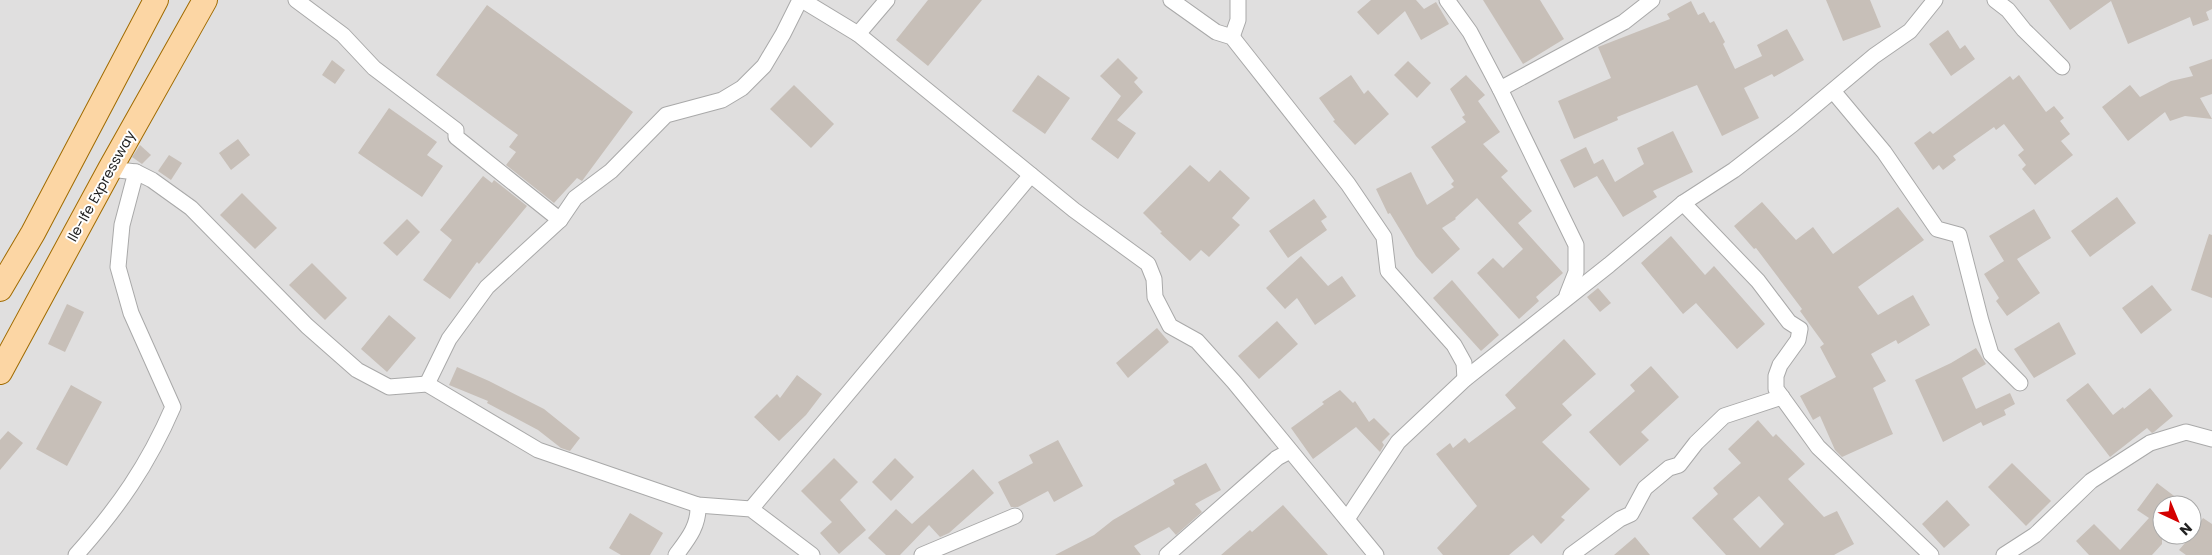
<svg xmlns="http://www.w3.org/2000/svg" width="2212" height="555" font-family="Poppins,sans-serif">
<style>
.residential{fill:#e0dfdf;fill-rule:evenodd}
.building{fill:#c7bfb8;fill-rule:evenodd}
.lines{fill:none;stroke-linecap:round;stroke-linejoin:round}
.street-casing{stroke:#a9a9a9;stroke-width:17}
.primary-casing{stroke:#a06b00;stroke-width:26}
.street{stroke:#fff;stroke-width:15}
.primary{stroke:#fcd6a4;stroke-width:24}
.labels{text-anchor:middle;stroke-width:4;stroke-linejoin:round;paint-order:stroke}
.street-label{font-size:14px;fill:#222;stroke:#fff}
</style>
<rect width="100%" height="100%" fill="#f2efe9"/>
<path class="residential" d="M0 0H2212V555H0ZM2162 505H2192V535H2162Z"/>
<g class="building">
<polygon points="928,0 982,0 928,66 896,40"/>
<polygon points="1371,0 1416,0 1424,9 1436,2 1449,24 1421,40 1405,11 1378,35 1357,12"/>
<polygon points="1483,0 1540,0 1564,39 1523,64"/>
<polygon points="1826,0 1870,0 1881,27 1843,41"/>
<polygon points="2049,0 2212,0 2212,9 2206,12 2209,20 2193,26 2190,17 2128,44 2111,1 2070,30"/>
<polygon points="1691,1 1698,15 1704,12 1710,23 1714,21 1725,42 1723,44 1735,69 1762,56 1757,45 1787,29 1804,60 1774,77 1772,74 1744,88 1759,118 1722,136 1697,85 1617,117 1618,120 1574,139 1558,101 1611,78 1598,47 1670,19 1667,14"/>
<polygon points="487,5 633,112 582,181 577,178 554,203 506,165 516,152 509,147 518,135 436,75"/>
<polygon points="1948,30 1960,49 1965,45 1975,59 1951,76 1929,44"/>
<polygon points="1118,58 1138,78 1134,82 1143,92 1117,120 1136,133 1118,159 1091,139 1121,96 1100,76"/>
<polygon points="2212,59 2212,94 2200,98 2212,119 2185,116 2170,121 2165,112 2128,141 2102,107 2130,85 2140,97 2171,81 2193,76 2189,67"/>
<polygon points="332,60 345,70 335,84 322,75"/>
<polygon points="1408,61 1431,83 1417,98 1394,75"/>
<polygon points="1038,75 1070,98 1045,134 1012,111"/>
<polygon points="1351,75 1364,94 1368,90 1389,114 1355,145 1333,121 1335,120 1319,98"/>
<polygon points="1466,75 1485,95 1478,101 1500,132 1483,144 1508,171 1501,177 1532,211 1518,223 1563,273 1536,297 1539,301 1519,319 1477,273 1493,258 1503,268 1523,249 1477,198 1455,218 1456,219 1442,228 1460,249 1432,274 1416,256 1390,213 1388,214 1376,189 1411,172 1427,205 1454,187 1451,184 1454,181 1431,147 1466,122 1462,117 1465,115 1450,89"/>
<polygon points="2019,75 2046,112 2054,106 2064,118 2060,121 2070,134 2061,141 2073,155 2035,185 2022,169 2026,165 2018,155 2024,150 2004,124 1996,130 1994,127 1953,156 1956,160 1943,170 1939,165 1933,170 1914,143 1930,131 1933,134 2010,76 2013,80"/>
<polygon points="794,85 834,124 811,148 770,109"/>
<polygon points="389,108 437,142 427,155 443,166 422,197 358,153"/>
<polygon points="1673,131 1693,172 1653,191 1657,197 1623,217 1597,176 1574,188 1560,160 1586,147 1594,164 1603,159 1615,182 1644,164 1637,148"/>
<polygon points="238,139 250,155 231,170 219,153"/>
<polygon points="140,145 151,155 142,164 132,157"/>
<polygon points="169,155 182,163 171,180 158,171"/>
<polygon points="1190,165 1209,182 1220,170 1250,198 1232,218 1240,225 1209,257 1201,250 1190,261 1160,233 1162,232 1143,213"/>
<polygon points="483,176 492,183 494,180 527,206 479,264 477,262 450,299 423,280 452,240 440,230"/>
<polygon points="242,193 277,228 255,249 220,215"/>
<polygon points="2117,197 2136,223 2090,257 2071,231"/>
<polygon points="1314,199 1327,217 1321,221 1327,230 1288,258 1269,231"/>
<polygon points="1762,202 1796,240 1813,227 1833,254 1898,207 1924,240 1858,287 1878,315 1913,295 1930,325 1898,344 1896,340 1871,354 1886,381 1873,388 1893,434 1842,457 1835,450 1820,416 1813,420 1800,396 1836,377 1820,347 1824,344 1800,311 1802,309 1756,248 1754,249 1734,226"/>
<polygon points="2034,209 2051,238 2017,259 2040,293 2007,316 1996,301 1999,298 1984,274 2004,261 1989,236"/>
<polygon points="407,219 420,232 397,256 383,243"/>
<polygon points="2209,234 2212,235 2212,298 2191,290"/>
<polygon points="1671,236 1705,275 1714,266 1765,324 1737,349 1696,303 1683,314 1641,263"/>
<polygon points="1301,256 1328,286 1342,276 1356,296 1315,325 1297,298 1285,309 1266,288"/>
<polygon points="312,263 347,298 325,320 289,285"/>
<polygon points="1452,280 1499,335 1481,351 1433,298"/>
<polygon points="2152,285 2172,310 2141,334 2122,308"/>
<polygon points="1598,288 1611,303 1600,312 1587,297"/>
<polygon points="67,304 84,312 65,352 48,344"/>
<polygon points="389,315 416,338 387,372 361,349"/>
<polygon points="1277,321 1298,344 1259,379 1238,356"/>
<polygon points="2059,322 2076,354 2034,378 2014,349"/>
<polygon points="1157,328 1169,342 1128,378 1116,363"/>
<polygon points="1564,339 1596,374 1562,404 1572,415 1542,442 1590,489 1561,517 1565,520 1541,544 1533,535 1509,555 1443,555 1437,548 1477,506 1436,454 1450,443 1453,448 1465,438 1469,443 1516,408 1505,395"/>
<polygon points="1976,348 1986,364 1962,378 1976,409 2010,393 2015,404 2004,410 2006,415 1983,426 1981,422 1943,442 1915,380 1951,363"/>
<polygon points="1651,366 1679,397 1641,432 1649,440 1620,466 1589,432 1635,391 1630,385"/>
<polygon points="457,367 489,381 544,409 580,438 570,451 561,448 538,430 487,403 488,401 449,385"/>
<polygon points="797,375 822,394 806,415 779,441 754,417 777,394 780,398"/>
<polygon points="2088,383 2113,415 2123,407 2124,409 2150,388 2173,416 2154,432 2152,433 2147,428 2110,457 2066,400"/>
<polygon points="71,385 102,402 67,466 36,449"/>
<polygon points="1340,390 1353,403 1355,401 1369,422 1374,418 1390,434 1382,442 1384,445 1380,452 1356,427 1313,459 1291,428 1324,404 1322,402"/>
<path d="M1758 420 1773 437 1776 434 1805 464 1788 479 1824 517 1837 511 1854 544 1834 555H1726L1692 518 1718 494 1713 488 1741 463 1728 449ZM1759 496 1784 524 1760 548 1733 519Z"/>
<polygon points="8,431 23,443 0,470 0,440"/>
<polygon points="1058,440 1083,486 1054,502 1048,491 1018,507 1011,507 998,482 1033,463 1029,455"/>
<polygon points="834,458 858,482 840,500 866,530 839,554 820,533 832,522 801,491"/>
<polygon points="895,458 914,477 891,501 872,482"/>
<polygon points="1206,463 1221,490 1195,504 1202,512 1176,535 1169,527 1134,546 1141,555 1055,555 1094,535 1113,520 1175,484 1173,480"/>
<polygon points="2012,463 2051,501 2026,526 1988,487"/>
<polygon points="973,469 994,493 949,533 940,537 929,525 900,555 886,555 868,538 896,509 912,524"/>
<polygon points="2157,483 2186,505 2162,505 2162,544 2152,555 2089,555 2076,541 2094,524 2120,550 2149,518 2137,510"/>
<polygon points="1947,500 1970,525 1944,548 1922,524"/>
<polygon points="1283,505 1328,555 1221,555 1250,530 1252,532"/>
<polygon points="630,513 663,533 650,555 621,555 609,548"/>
<polygon points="2203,518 2212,524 2212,555 2186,555 2179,550 2192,535"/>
<polygon points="1635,537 1650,555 1614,555"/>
</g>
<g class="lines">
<defs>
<g id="street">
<polyline points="296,0 343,35 374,68 456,130 456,137 560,220"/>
<polyline points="802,0 858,34 1074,210 1148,264 1154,279 1155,297 1170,326 1197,341 1234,382 1376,555"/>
<polyline points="1171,0 1216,32 1232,37 1348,184 1384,237 1388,271 1454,345 1464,363 1465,379"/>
<polyline points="1447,0 1470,32 1500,89 1576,245 1576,272 1567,295"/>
<polyline points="1995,0 2008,10 2024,30 2062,67"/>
<polyline points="858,34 887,0"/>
<polyline points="1232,37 1238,20 1238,0"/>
<polyline points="1500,89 1624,22 1652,0"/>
<polyline points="1833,91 1884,152 1937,229 1959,235 1981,321 1991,354 2020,383"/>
<polyline points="110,169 136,172 152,180 191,208 307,326 357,370 389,387 427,384 538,450 698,505 751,509 812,555"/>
<polyline points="1683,203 1758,281 1789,322 1800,329 1798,340 1780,365 1776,376 1776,389 1818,447 1931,555"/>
<polyline points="427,384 449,339 487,287 560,220 575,198 611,171 666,115 722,100 742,88 764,66 783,34 800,0"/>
<polyline points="751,509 1031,175"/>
<polyline points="1347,519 1398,442 1465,379 1609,265 1683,203 1734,170 1793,124 1874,56 1910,31 1935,0"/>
<path d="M76 555C118 508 148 465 173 407L131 313 118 267 122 225 136 172"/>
<path d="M676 555C688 539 699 526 698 505"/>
<polyline points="922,555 1015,516"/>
<polyline points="1167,555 1277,458 1290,451"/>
<polyline points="1571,555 1620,519 1631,514 1645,488 1669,468 1679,465 1696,443 1724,416 1782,397"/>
<polyline points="2004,555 2035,535 2091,481 2150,443 2186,432 2212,439"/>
</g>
<g id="primary">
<polyline points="0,289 33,233 156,0"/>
<polyline points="0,372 110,169 205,0"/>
</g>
</defs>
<use href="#street" class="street-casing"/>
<use href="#primary" class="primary-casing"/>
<use href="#street" class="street"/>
<use href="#primary" class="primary"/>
</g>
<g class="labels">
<g class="street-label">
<text transform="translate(101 186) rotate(-61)" y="5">Ile-Ife Expressway</text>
</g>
</g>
<g transform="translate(2177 520) rotate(136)"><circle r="24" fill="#ffffff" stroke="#a7a7a7"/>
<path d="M0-4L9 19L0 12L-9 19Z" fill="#d40000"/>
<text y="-8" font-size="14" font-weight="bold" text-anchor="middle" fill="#222222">N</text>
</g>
</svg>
